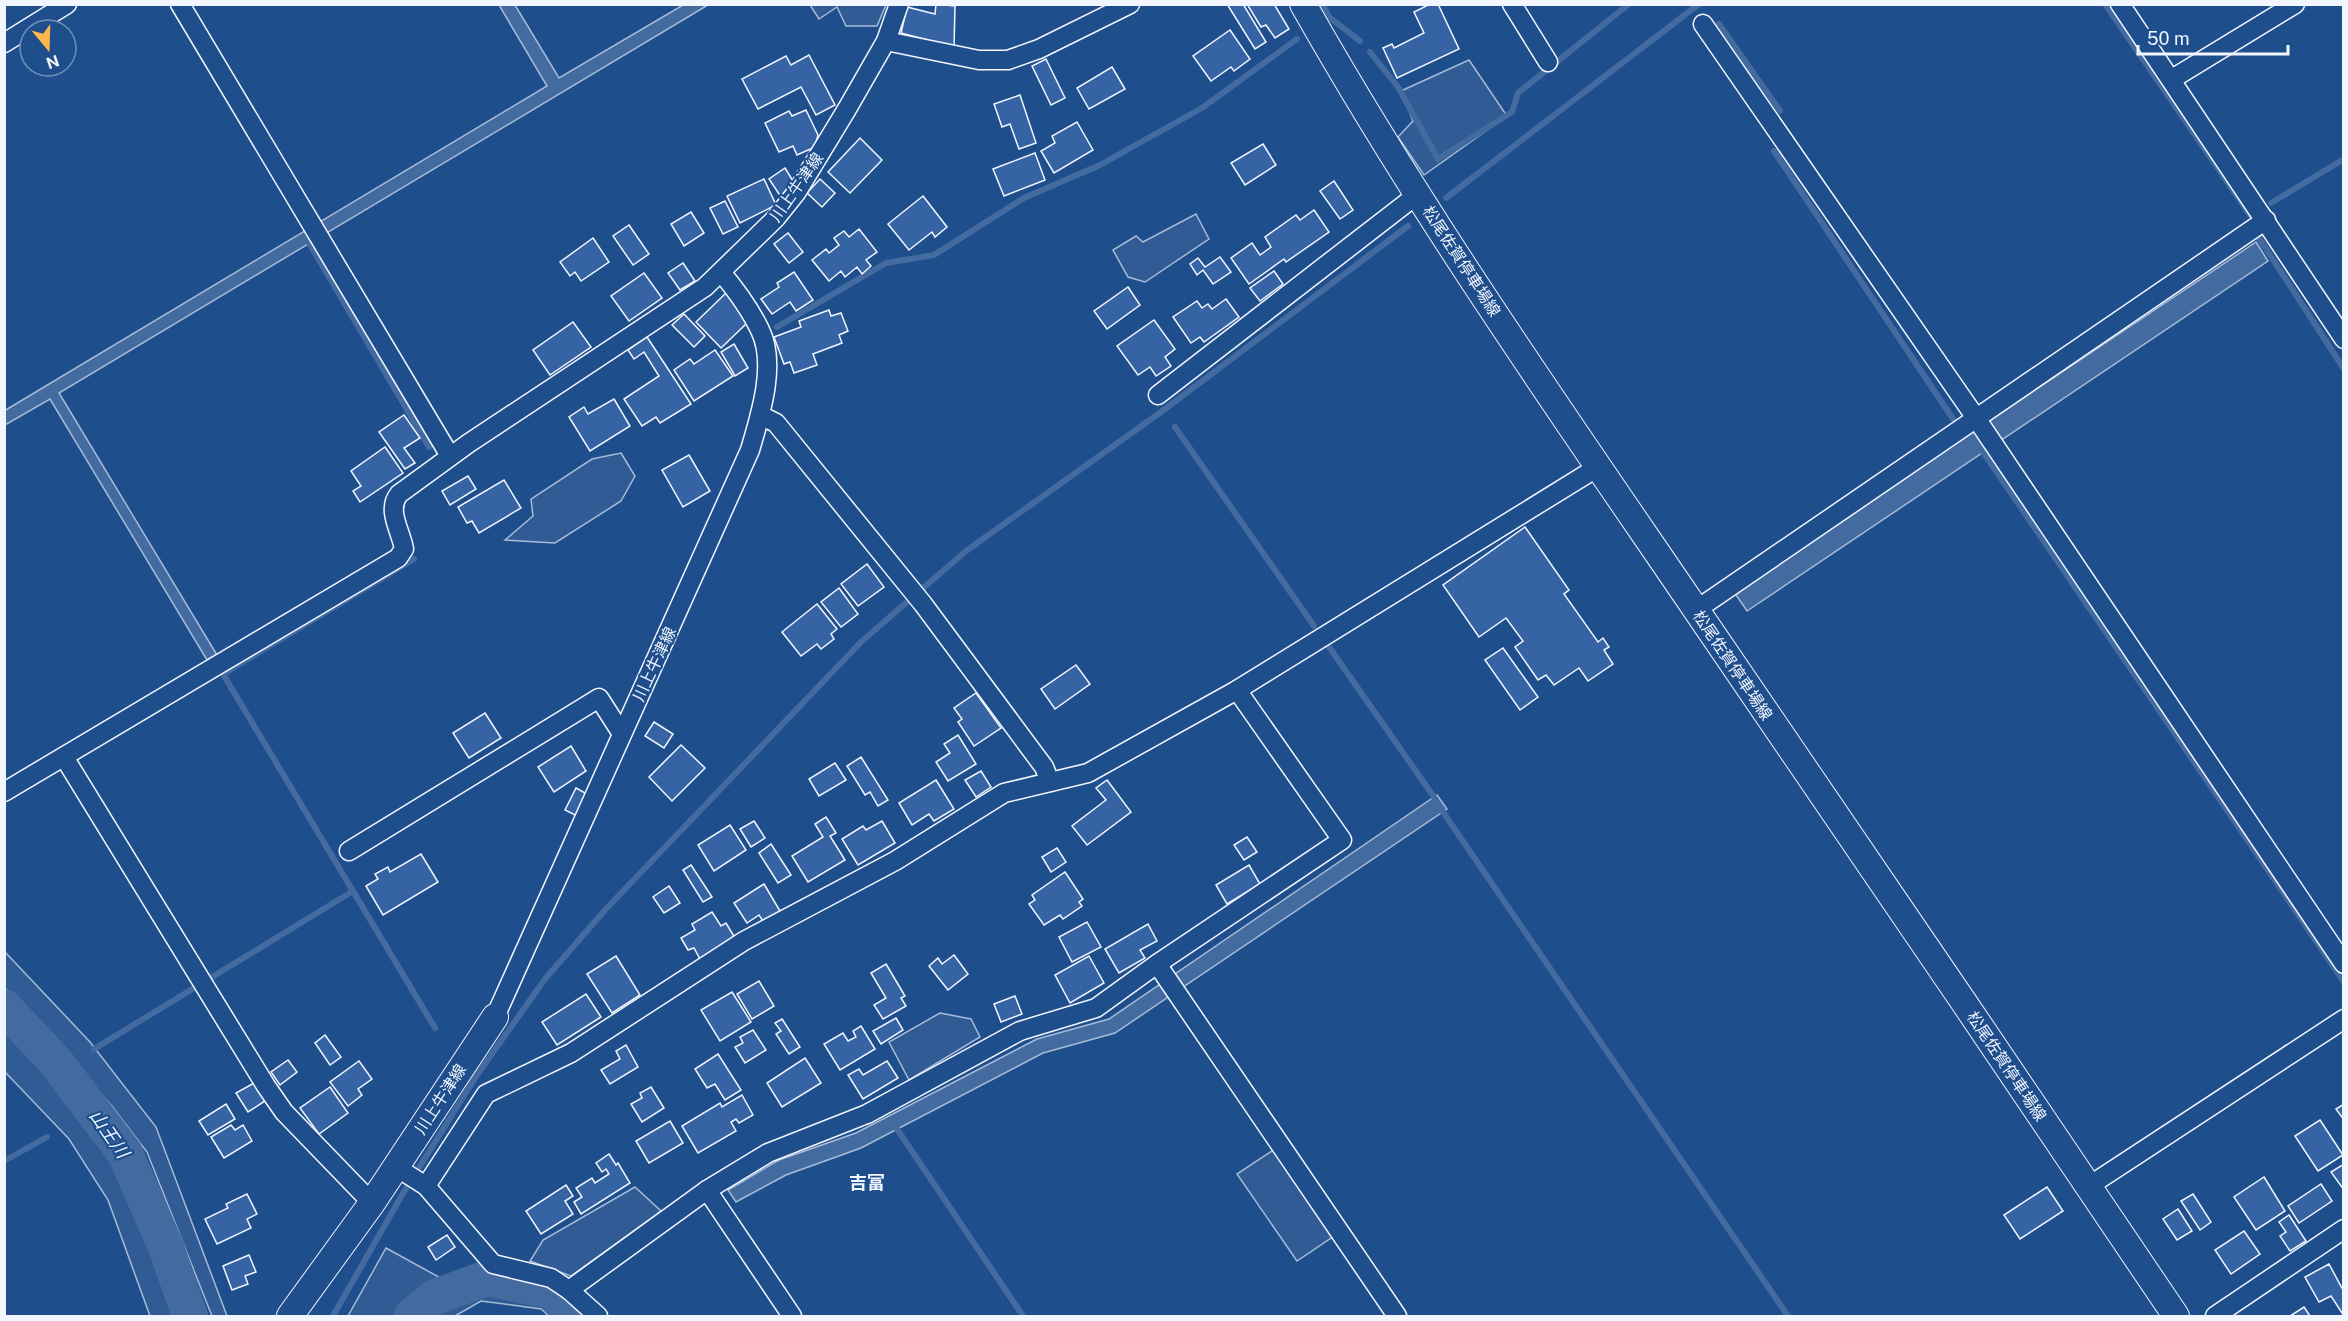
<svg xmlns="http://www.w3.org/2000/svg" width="2348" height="1321" font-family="'Public Sans','Noto Sans JP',sans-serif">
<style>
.built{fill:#305b95;stroke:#a8bbd7;stroke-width:1.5}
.water{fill:#446ba0;stroke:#a8bbd7;stroke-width:1.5}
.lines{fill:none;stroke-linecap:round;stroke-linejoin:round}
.stream{stroke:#446ba0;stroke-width:6}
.river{stroke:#446ba0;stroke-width:36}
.building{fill:#3563a3;stroke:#f2f6ff;stroke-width:1.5}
.street-casing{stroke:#f2f6ff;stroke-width:21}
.secondary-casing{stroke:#f2f6ff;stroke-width:28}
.street{stroke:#1f4e8c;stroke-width:18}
.secondary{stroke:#1f4e8c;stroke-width:26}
.labels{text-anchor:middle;stroke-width:4.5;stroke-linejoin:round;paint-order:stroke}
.street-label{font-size:16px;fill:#f2f6ff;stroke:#1f4e8c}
.water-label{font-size:18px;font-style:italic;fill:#f2f6ff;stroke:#1f4e8c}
.neighbourhood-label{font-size:18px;font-weight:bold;fill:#f2f6ff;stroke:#1f4e8c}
</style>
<rect width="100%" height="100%" fill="#1f4e8c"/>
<g class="built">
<polygon points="810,5 886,5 877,26 846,26 837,7 819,19"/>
<polygon points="1469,60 1507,116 1424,175 1398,137 1413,121 1401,91"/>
<polygon points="1196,214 1209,239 1145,282 1128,277 1113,250 1136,236 1143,242"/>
<polygon points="621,453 635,476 621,501 555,543 505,540 533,516 531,499 592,459"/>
<polygon points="5,952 90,1042 156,1127 227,1316 212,1316 147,1152 111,1105 5,988"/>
<polygon points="940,1013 971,1019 980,1037 909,1080 889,1042"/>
<polygon points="5,1026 31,1054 101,1141 125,1184 175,1316 150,1316 108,1200 69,1139 5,1072"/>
<polygon points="1275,1149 1334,1236 1297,1261 1237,1174"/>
<polygon points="635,1187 661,1211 571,1276 530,1261 543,1240"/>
<polygon points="386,1248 446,1281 394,1316 348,1316"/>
<polygon points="481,1288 546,1299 566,1316 549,1316 541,1309 481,1301 455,1316 426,1316"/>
</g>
<g class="water">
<polygon points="499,5 515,5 559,78 683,5 708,5 59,393 217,655 207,660 50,399 5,425 4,411 547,86"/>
<polygon points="2256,242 2268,261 1747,611 1734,592"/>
<polygon points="1437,795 1447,809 1115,1033 1043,1053 861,1148 786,1175 736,1202 728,1190 779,1160 856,1133 1037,1039 1109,1019"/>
</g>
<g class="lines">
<g class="stream">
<polyline points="1322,4 1329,17 1360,41"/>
<polyline points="2105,4 2250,215"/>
<polyline points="1719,24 1780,111"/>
<polyline points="1370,52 1398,87 1438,159 1512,112 1518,93 1629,4"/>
<polyline points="1774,151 1953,419"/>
<polyline points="1446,198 1699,4"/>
<polyline points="2271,203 2344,159"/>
<polyline points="2259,238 2344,369"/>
<polyline points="309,243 429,447"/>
<polyline points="777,327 886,263 934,255 1024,198 1100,165 1202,108 1297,39"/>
<polyline points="1175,427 1314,626"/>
<polyline points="1983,452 2344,982"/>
<polyline points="414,559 223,674 435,1028"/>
<polyline points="1327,644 1434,797"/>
<polyline points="1443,812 1788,1316"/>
<polyline points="94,1049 353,891"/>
<polyline points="897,1129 1023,1316"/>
<polyline points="4,1161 47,1137"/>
<polyline points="333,1316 402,1195 477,1075 545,979 605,910 862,641 966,551 1161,412 1408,226"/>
</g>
<g class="river">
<polyline points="4,1007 55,1061 125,1153 166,1247 190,1316"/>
<polyline points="412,1316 435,1297 487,1278 550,1291 578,1316"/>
</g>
</g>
<g class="building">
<polygon points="936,4 955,6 954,47 901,33 907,7 935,14"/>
<polygon points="1227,4 1243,4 1266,42 1255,49"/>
<polygon points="1247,4 1274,4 1289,29 1275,38 1266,25 1261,27"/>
<polygon points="1430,4 1438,4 1459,49 1397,78 1383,48 1392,44 1394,48 1424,33 1414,12"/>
<polygon points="1230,30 1250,59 1234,71 1231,67 1211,81 1193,56"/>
<polygon points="809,55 835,105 816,115 801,87 758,109 742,79 786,56 791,65"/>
<polygon points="1046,59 1065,98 1051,105 1032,66"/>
<polygon points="1112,67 1125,89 1089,109 1077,88"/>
<polygon points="1020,95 1036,143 1019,149 1010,124 1002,127 994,104"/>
<polygon points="806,110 818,135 815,147 797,155 793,146 779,152 765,123 789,111 792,116"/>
<polygon points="1077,122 1093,150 1054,173 1041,151 1055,143 1052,136"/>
<polygon points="860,138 882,160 850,193 828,172"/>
<polygon points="1263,144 1276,165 1245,185 1231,163"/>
<polygon points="1035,153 1045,180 1004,196 993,169"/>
<polygon points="785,168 793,181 781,197 769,179"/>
<polygon points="764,179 776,205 740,223 727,196"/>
<polygon points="820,179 835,193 822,207 807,193"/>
<polygon points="1334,181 1353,210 1340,219 1320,191"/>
<polygon points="923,196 947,227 935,237 932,232 909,250 888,224"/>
<polygon points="725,201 738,227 723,234 710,208"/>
<polygon points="1314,210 1329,232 1286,262 1284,259 1249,284 1231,258 1252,243 1260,255 1271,247 1265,237 1296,215 1300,220"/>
<polygon points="691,212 704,233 684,246 671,224"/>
<polygon points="629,225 649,254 633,265 613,236"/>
<polygon points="859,229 877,252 866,260 871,266 862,274 857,267 845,277 841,271 829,281 812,260 826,249 829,253 839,245 834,238 844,231 849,237"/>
<polygon points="788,233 803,252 789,263 774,244"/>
<polygon points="593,238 609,262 581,281 575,272 570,276 560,262"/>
<polygon points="1220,257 1231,272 1213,284 1203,270 1197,275 1190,264 1198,258 1205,267"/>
<polygon points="683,263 695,281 680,290 668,273"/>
<polygon points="1274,271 1283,284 1260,301 1250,288"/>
<polygon points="794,272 813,300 796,311 790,302 772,314 761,299 779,287 777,283"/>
<polygon points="644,273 662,298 629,321 611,296"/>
<polygon points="1128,287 1140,305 1107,329 1094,311"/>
<polygon points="726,293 740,308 746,324 721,348 696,322"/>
<polygon points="1226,299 1239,317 1204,342 1200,337 1191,343 1173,317 1197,301 1202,308 1208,304 1212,309"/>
<polygon points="829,310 831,316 841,313 848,331 839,335 842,343 813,354 817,365 794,373 790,362 784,364 774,337 801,327 799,321"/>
<polygon points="684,314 705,336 694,347 672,325"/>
<polygon points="1154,320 1175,349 1165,357 1171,366 1156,376 1150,367 1138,375 1117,346"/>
<polygon points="573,322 591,347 550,375 533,350"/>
<polygon points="647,337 691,404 660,423 656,417 642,426 624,399 659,376 644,352 634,359 628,350"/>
<polygon points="734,344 748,368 735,376 721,352"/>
<polygon points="715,350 733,376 694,401 674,370 690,359 694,364"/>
<polygon points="614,399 630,426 590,451 569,417 584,407 588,414"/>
<polygon points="404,415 420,438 404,448 415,463 405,469 379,432"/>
<polygon points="385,447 403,473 360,502 353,491 361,486 351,471"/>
<polygon points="689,455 710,491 683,507 662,470"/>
<polygon points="468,476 476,489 450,505 442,491"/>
<polygon points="504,480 521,508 479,533 472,521 467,523 458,507"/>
<polygon points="1525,527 1569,590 1564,594 1598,642 1603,638 1609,647 1604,650 1613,664 1588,681 1579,668 1554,685 1546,675 1538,680 1515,647 1523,641 1506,618 1479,637 1443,585"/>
<polygon points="867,564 884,587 858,606 841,584"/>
<polygon points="839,588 858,614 841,627 821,602"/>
<polygon points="817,604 837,629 831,634 834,639 821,649 817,644 801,656 782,632"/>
<polygon points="1503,648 1538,697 1520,710 1485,660"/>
<polygon points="1076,665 1090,684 1055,709 1041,689"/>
<polygon points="976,693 1001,728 974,746 958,722 962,719 954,708"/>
<polygon points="485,713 501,738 469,758 453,733"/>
<polygon points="654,722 673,734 664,748 645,736"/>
<polygon points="958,735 976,764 948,781 936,762 950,753 944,744"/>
<polygon points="681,745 705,768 672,801 649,777"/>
<polygon points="571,746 586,771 554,792 538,767"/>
<polygon points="861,757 888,800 878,806 870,792 865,795 847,766"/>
<polygon points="835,763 846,780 819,796 809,779"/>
<polygon points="981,771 991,787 976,797 965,780"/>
<polygon points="936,780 954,809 934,821 929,814 912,825 899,803"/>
<polygon points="1107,780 1131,812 1087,845 1072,826 1106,800 1096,788"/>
<polygon points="576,788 587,794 577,816 565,810"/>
<polygon points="826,817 836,833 830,836 845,860 808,882 792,856 823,837 815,824"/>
<polygon points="754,821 765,838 751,847 740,829"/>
<polygon points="882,821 895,843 858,865 842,839 863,826 866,830"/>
<polygon points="730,825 746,850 714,871 698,845"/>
<polygon points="1247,837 1257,852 1244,860 1234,845"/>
<polygon points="771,844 791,875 778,883 759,853"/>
<polygon points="1057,848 1066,862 1051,872 1042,857"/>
<polygon points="421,854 438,882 383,915 366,886 378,879 375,874 388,867 390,872"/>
<polygon points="691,865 712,897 703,902 683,870"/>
<polygon points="1249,865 1260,884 1227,904 1216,885"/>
<polygon points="1065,872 1083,899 1079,902 1082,906 1063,919 1060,915 1044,925 1029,904 1035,900 1032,895"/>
<polygon points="764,884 780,911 763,921 759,915 747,923 734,903"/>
<polygon points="669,886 680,903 664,913 653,897"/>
<polygon points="712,912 721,926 726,923 735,938 700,959 694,948 688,950 681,938 695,930 692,924"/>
<polygon points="1087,922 1101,947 1072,962 1059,937"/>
<polygon points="1148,924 1157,941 1140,950 1145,958 1119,973 1105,949"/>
<polygon points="954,955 968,974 948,990 929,966 938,958 942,964"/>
<polygon points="616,956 640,995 612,1013 587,974"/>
<polygon points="1089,956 1104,983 1070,1003 1055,975"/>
<polygon points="886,964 905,996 901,998 906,1006 883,1019 874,1005 886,998 871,973"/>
<polygon points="759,981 774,1006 752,1019 737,994"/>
<polygon points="732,992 751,1022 720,1041 701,1010"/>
<polygon points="586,994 601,1017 557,1045 542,1022"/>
<polygon points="1015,996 1022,1014 1001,1022 994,1004"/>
<polygon points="896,1018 903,1030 881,1044 873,1031"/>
<polygon points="782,1019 800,1047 789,1054 776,1034 781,1031 775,1023"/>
<polygon points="861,1026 875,1049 840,1070 824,1044 843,1033 848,1041 856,1037 853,1031"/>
<polygon points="753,1030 766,1050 745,1063 735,1047 743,1043 740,1037"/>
<polygon points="325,1035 341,1057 330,1065 315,1043"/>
<polygon points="626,1045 638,1067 610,1084 601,1070 620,1059 616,1051"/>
<polygon points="718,1054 741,1090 725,1100 715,1084 707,1088 695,1069"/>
<polygon points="805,1058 821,1083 782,1107 767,1083"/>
<polygon points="288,1060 297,1072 280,1085 271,1072"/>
<polygon points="359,1061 372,1079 358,1089 362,1095 348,1106 330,1082"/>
<polygon points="887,1061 898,1078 863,1099 848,1075 859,1069 863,1075"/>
<polygon points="254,1083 265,1101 248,1112 236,1093"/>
<polygon points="330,1087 348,1113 319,1134 300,1108"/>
<polygon points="651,1087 664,1108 642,1122 631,1104 642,1098 640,1093"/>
<polygon points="742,1095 753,1115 739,1123 736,1119 731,1122 736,1131 698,1153 682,1126 720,1103 722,1107"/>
<polygon points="226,1104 235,1119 208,1135 199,1121"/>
<polygon points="2344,1104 2344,1120 2336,1109"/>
<polygon points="2320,1120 2343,1155 2318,1171 2295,1136"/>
<polygon points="670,1121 683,1143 649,1163 636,1141"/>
<polygon points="231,1125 235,1130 243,1125 252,1141 224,1158 211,1137"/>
<polygon points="609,1154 616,1165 618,1163 630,1183 581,1214 574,1202 582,1197 576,1188 592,1178 595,1183 609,1174 606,1169 602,1172 596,1163"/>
<polygon points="2344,1164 2344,1190 2331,1172"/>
<polygon points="2264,1177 2285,1211 2256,1230 2234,1197"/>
<polygon points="2321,1184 2332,1201 2299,1223 2288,1206"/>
<polygon points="566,1185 573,1196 565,1201 573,1214 541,1234 526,1211"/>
<polygon points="2047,1187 2063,1211 2020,1239 2004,1215"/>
<polygon points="247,1194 257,1214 247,1219 251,1228 217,1244 205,1219 228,1208 226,1204"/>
<polygon points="2193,1194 2211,1222 2200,1230 2181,1201"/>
<polygon points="2178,1209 2192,1231 2177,1240 2163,1219"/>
<polygon points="2289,1215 2306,1241 2290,1251 2280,1236 2286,1232 2279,1222"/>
<polygon points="2244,1231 2260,1254 2231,1274 2215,1250"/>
<polygon points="447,1235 455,1247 436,1260 428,1247"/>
<polygon points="249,1255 256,1272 245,1276 248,1284 232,1290 223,1266"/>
<polygon points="2329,1264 2344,1292 2344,1316 2331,1296 2319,1302 2305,1277"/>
<polygon points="2304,1307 2310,1316 2290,1316"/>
</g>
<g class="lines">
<defs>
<g id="street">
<polyline points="180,4 450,456"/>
<polyline points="1512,4 1548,62"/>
<polyline points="2120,4 2344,339"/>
<polyline points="1703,24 1976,418 2344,964"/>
<polyline points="886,41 979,60 1008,60 1039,49 1130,4"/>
<polyline points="4,43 67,4"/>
<polyline points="2172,79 2295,4"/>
<polyline points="1158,395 1418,194"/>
<polyline points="760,415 776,423 923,604 1044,767 1050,782"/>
<polyline points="1696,610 2266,220"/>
<polyline points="64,757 266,1086 284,1112 372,1203"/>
<path d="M4 792 398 558 404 549C401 531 386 510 399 494L469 443 705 287 776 218 796 193 847 109 886 41 899 4"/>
<polyline points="349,851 599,698 622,734"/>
<polyline points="1157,964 1397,1316"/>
<path d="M495 1017 750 450C760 416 777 364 760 330 750 309 736 290 721 272"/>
<polyline points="396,1167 426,1186 493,1264 551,1278 569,1290 707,1190 768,1153 867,1114 1020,1031 1096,1008 1157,964 1342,840 1237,690"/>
<polyline points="426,1186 486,1094 571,1053 744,941 895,861 1004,793 1088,773 1237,690 1598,467"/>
<polyline points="2089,1186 2344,1019"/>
<polyline points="707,1190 792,1316"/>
<polyline points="569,1290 598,1316"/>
<polyline points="2215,1316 2344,1229"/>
</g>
<g id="secondary">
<path d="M1303 4C1415 202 1545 389 1673 576 1841 823 2010 1068 2176 1316"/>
<polyline points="290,1316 372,1203 495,1017"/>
</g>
</defs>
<use href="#street" class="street-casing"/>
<use href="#secondary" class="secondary-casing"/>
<use href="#street" class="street"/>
<use href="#secondary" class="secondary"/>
</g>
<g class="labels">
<g class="street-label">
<text transform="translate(796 187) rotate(-55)" y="6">川上牛津線</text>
<text transform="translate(1462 261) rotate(57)" y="6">松尾佐賀停車場線</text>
<text transform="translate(654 664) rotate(-65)" y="6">川上牛津線</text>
<text transform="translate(1733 665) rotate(56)" y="6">松尾佐賀停車場線</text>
<text transform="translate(2007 1066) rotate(56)" y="6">松尾佐賀停車場線</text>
<text transform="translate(440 1099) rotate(-57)" y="6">川上牛津線</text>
</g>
<g class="water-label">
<text transform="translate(109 1134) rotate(55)" y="6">山王川</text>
</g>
<g class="neighbourhood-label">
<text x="867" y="1189">吉富</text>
</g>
</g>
<rect width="2348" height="1321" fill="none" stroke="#f2f6ff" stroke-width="12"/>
<g transform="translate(48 48) rotate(161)"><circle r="28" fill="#1f4e8c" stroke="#7391ba" stroke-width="1.5"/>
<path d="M0-4.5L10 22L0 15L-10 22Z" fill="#ffb74d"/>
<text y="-9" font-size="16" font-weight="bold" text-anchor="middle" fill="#f2f6ff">N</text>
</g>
<path d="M2138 45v9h150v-9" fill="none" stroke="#f2f6ff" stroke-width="3"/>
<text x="2147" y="45" font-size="18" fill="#f2f6ff" stroke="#1f4e8c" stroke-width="4.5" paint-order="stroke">50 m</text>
</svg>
